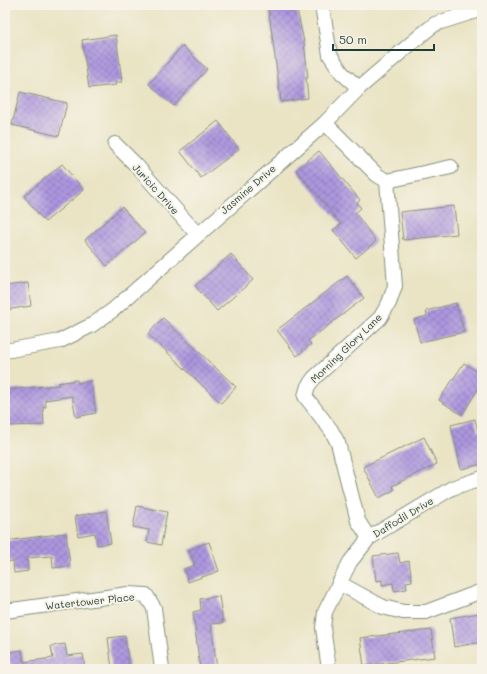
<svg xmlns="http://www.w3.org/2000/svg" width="487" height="674" font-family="Mali,sans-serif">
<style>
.building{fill:url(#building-cross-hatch)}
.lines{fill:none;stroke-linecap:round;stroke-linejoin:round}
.minor-casing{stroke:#84907c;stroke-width:16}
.minor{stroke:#fff;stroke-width:14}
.labels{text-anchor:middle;stroke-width:4;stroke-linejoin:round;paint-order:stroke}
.street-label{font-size:10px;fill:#1f3d34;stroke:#f7f3e8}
</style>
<defs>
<pattern id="building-cross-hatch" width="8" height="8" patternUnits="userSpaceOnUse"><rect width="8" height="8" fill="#ad96df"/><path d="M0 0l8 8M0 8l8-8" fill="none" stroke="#8c7cb6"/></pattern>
</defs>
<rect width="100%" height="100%" fill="#f7f3e8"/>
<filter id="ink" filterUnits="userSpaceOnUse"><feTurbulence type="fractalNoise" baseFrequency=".025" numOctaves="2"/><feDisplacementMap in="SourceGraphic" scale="8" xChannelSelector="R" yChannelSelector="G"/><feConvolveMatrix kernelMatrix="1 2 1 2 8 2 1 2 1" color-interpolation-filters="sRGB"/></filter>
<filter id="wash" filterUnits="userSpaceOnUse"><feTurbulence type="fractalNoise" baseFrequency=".012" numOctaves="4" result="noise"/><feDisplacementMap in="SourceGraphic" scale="16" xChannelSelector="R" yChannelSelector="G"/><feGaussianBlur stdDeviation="0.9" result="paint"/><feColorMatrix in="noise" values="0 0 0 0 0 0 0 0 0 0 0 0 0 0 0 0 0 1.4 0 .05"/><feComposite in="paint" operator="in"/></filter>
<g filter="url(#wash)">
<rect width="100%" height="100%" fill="#eae4c5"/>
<g id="blocks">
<g class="building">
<polygon points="268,5 296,5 304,42 308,78 306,78 308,98 281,102"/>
<polygon points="116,35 122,82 115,82 116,85 89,88 82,40"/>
<polygon points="182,46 207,69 174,106 149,84"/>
<polygon points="20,92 67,103 59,136 12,125"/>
<polygon points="218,121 239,149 201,178 180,151"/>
<polygon points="319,151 360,200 357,203 361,208 355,213 376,241 356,258 333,230 341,224 296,170"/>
<polygon points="62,164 84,190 45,222 24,196"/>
<polygon points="454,206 457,234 403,240 400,212"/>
<polygon points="122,207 145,233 107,266 85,240"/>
<polygon points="231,254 253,280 217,311 195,286"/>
<polygon points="347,276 364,298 308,341 311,344 297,356 277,330"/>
<polygon points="28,283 31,306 5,310 5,286"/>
<polygon points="456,303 464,332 420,342 414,320 427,316 426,311"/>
<polygon points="163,318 236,387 221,403 148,334"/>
<polygon points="464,363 482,375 482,383 462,415 439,400"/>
<polygon points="77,380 78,383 91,381 96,413 76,417 72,396 45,400 46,407 43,407 44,425 5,426 5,390 59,385 58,383"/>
<polygon points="475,419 478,432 482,431 482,464 461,469 451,425"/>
<polygon points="424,437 437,464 392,486 394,490 379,498 363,467"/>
<polygon points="137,506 167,512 161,545 147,542 149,530 133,527"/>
<polygon points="106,511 111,543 97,545 95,533 78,536 75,516"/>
<polygon points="66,533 70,566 53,568 52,556 27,558 28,571 14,573 13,561 5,562 5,541"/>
<polygon points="209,542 219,571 188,582 184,569 195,565 189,550"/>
<polygon points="398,553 400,563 409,561 412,581 406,582 407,589 394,591 393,583 382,585 382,580 376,581 373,556"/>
<polygon points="219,596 223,623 211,624 217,669 200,669 193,612 201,610 200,599"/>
<polygon points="479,613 479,614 482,614 482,642 454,647 450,618"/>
<polygon points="431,630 435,657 364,666 360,638"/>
<polygon points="125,636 129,669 112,669 108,638"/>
<polygon points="65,644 67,656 83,654 85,669 11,669 8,652 22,650 24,662 53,658 51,646"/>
</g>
</g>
</g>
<g filter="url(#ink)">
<use href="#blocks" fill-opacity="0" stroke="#84907c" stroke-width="1"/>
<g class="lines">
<defs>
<g id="minor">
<polyline points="322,5 330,55 342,73 359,88"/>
<polyline points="325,123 377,175 387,181 395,286 389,303 380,318 314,378 308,386 305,396 331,430 338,443 358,521 369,538"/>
<polyline points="115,144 136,165 197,234"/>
<polyline points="387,181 451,167"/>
<polyline points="5,351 60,341 92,325 113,310 325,123 359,88 421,35 435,24 482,9"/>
<polyline points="339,583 383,607 403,612 426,612 482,591"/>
<polyline points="5,611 128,594 146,595 154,608 162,669"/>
<polyline points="329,669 323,628 325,612 350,562 369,538 452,488 482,478"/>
</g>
</defs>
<use href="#minor" class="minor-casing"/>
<use href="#minor" class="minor"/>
</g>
</g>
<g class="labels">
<g class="street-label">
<text transform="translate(156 189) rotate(48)" y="4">Juricic Drive</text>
<text transform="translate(248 189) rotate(-41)" y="4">Jasmine Drive</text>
<text transform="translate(346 348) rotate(-44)" y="4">Morning Glory Lane</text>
<text transform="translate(403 517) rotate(-31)" y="4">Daffodil Drive</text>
<text transform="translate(90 601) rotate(-6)" y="4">Watertower Place</text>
</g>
</g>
<rect width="487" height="674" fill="none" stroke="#f7f3e8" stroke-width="20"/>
<path d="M333 44v6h101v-6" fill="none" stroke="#1f3d34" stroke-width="2"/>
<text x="339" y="44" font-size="12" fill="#1f3d34" stroke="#f7f3e8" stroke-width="3" paint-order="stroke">50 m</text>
</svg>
